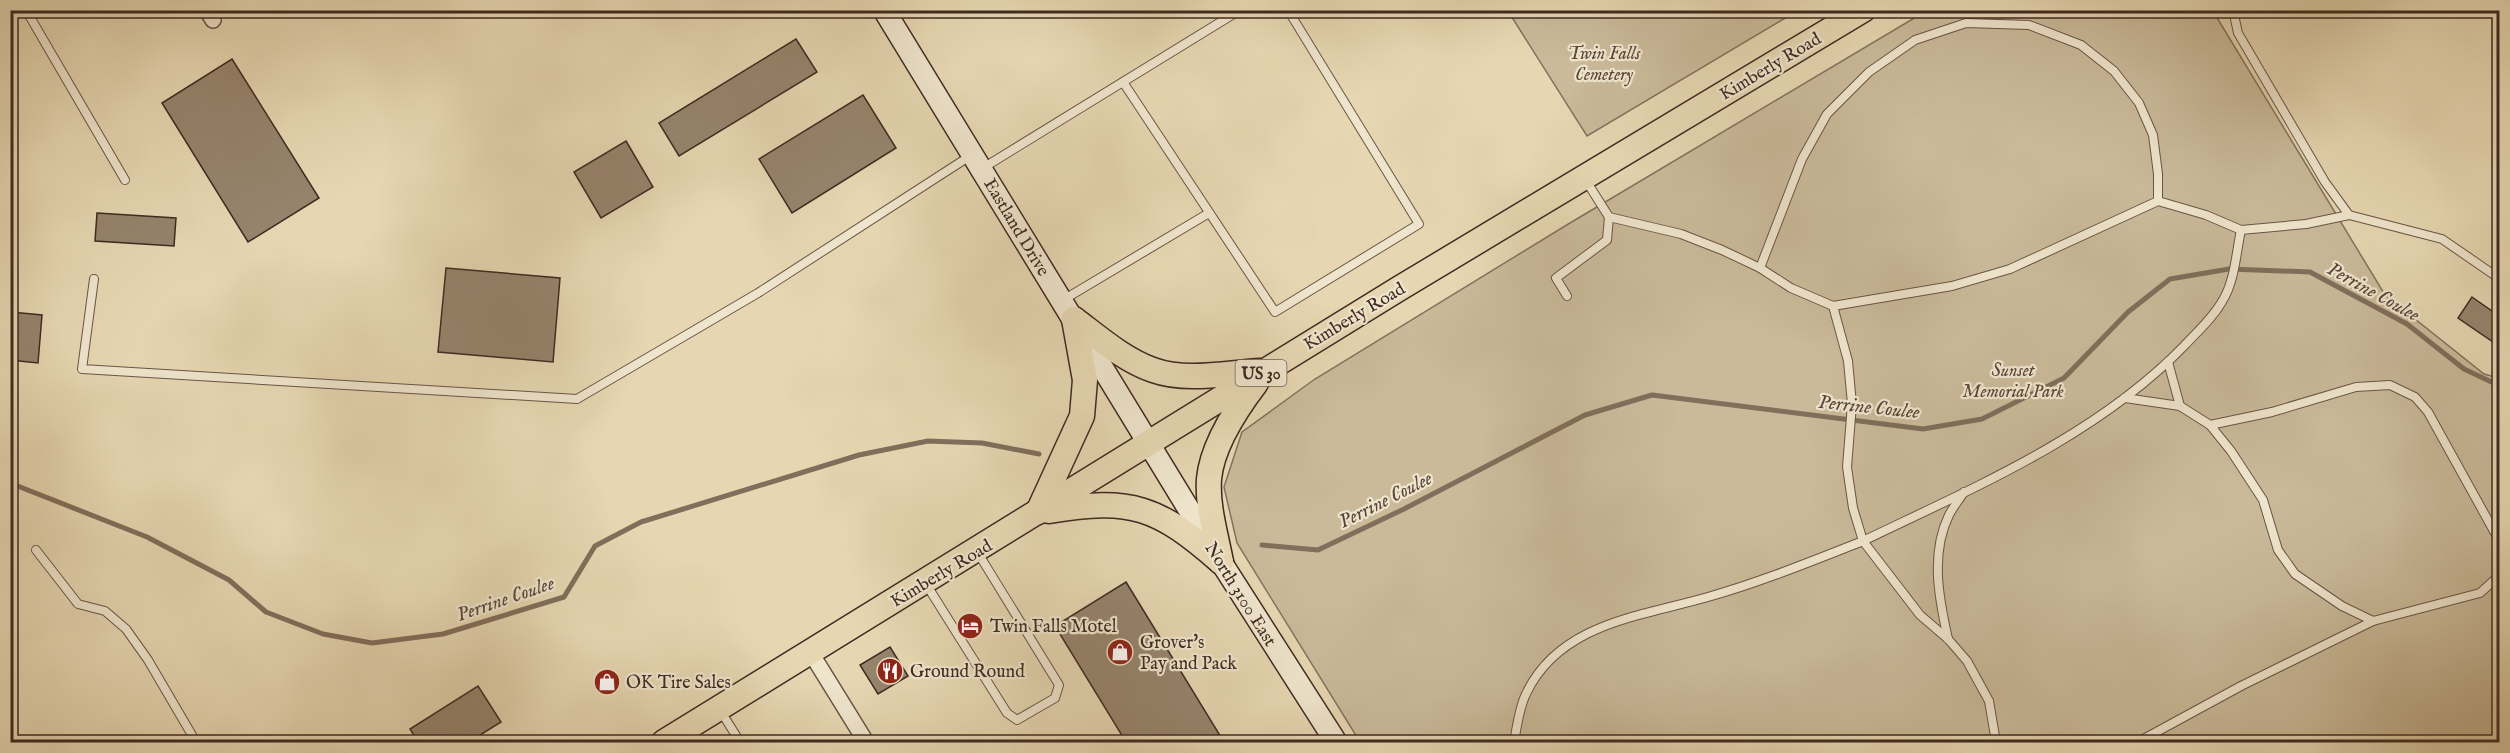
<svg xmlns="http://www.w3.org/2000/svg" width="2510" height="753" font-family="'IM FELL English',serif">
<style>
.green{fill:#caba9a;stroke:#84725e;stroke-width:1.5}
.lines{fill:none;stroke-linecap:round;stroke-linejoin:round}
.stream{stroke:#816e5b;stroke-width:5}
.building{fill:#96846d;stroke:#3f2a22;stroke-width:1.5}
.service-casing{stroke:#695546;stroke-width:10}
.minor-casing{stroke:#695546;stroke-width:18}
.secondary-casing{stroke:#3f2a22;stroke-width:24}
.primary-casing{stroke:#3f2a22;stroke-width:27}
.service{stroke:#efe5cd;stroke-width:8}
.minor{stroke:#efe5cd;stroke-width:15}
.secondary{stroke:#efe5cd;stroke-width:21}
.primary{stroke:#e6d7b2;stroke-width:24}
.labels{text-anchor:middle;stroke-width:4.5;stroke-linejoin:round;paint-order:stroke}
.shield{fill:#efe5cd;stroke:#746255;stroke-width:1.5}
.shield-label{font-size:16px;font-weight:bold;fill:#3f2a22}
.park-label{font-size:18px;font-style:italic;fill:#5b473a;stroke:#efe5cd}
.street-label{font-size:18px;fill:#3f2a22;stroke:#efe5cd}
.poi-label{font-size:18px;fill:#3f2a22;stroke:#efe5cd;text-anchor:start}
.water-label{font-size:20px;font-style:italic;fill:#5a463a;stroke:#efe5cd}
</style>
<rect width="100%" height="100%" fill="#e6d7b2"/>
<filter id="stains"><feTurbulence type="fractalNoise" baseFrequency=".00333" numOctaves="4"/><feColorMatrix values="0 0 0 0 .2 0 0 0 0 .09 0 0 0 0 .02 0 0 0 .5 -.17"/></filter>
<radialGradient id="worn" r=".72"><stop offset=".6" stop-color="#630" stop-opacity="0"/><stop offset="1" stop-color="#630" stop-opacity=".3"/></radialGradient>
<g class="green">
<polygon points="1508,11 1797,11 1587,136"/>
<polygon points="1926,11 2213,11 2385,295 2484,374 2499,378 2499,742 1360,742 1237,543 1224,487 1242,432 1315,379 1565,226"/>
</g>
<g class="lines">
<g class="stream">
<polyline points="10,483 147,537 229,580 266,612 323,634 372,643 443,634 564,597 595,546 641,522 859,455 928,441 982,443 1039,454"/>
<polyline points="1262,545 1318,550 1404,509 1585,415 1652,395 1923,429 1982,419 2064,378 2128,312 2170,279 2229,269 2310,272 2407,324 2464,369 2500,386"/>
</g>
</g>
<g class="building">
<polygon points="796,39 817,72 679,156 659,123"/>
<polygon points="232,59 319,198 248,242 162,103"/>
<polygon points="863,95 896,148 792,213 759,159"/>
<polygon points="626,141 653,187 601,218 574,172"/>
<polygon points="97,213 176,218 174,246 95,241"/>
<polygon points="446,268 560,278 553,362 438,352"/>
<polygon points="2472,297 2499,316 2499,346 2458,318"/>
<polygon points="11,312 42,315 38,363 10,360"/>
<polygon points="1126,582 1224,742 1126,742 1055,626"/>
<polygon points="890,647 908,676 878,694 860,665"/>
<polygon points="478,686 501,722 469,742 418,742 410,729"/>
</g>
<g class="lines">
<defs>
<g id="service">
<polyline points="26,10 125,180"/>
<polyline points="2233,10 2238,33 2325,182 2349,215 2442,239 2500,279"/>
<polyline points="1123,82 1275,312 1419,224 1288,10"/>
<polyline points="983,168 1240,10"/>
<polyline points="1585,179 1609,217 1681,234 1722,250 1760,268 1791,288 1833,306 1952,286 2010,269 2158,201"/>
<polyline points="1760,268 1802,159 1827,114 1869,72 1915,40 1966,23 2029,25 2081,45 2114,71 2139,103 2153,135 2158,174 2158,201 2206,215 2241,230 2306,224 2349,215"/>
<polyline points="94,279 82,369 577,399 758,293 970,156"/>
<polyline points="1567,296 1556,278 1607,240 1609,217"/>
<polyline points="1063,300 1209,213"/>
<polyline points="2168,362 2180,406"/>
<polyline points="2125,398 2180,406 2210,425 2231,451 2263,500 2278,550 2295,574 2342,606 2373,621 2480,593 2500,575"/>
<polyline points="2210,425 2272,412 2356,387 2390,385 2415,397 2428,412 2500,542"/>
<polyline points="36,550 78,604 105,611 126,629 148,660 196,742"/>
<polyline points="926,584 1007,713 1017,720 1055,698 1059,685 978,553"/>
<path d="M1948 639C1939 599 1930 554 1949 515 1953 507 1959 500 1964 492"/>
<polyline points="720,710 740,742"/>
<path d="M1514 742C1517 727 1519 708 1526 694 1559 623 1642 616 1708 597 1761 582 1812 561 1863 541L1853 508 1847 467 1852 404 1848 361 1833 306"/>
<path d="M1996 742 1989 701 1967 661 1948 639 1920 615 1863 541C1975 487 2097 436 2185 345 2198 331 2213 318 2223 300 2235 280 2236 253 2241 230"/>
<polyline points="2138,742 2241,686 2373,621"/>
</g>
<g id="minor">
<polyline points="207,10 213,20"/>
<polyline points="811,653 866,742"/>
</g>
<polyline id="secondary" points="884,10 1221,562 1336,742"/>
<g id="primary">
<path d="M1074 319C1098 337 1124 360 1153 370 1186 382 1226 373 1260 371"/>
<path d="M1049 511C1132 497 1158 507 1221 562"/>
<polyline points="1038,512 1082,416 1085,380 1074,319"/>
<path d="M1221 562C1216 535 1207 506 1209 479 1212 446 1237 408 1256 383"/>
<polyline points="664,742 1400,288 1863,10"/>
</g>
</defs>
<use href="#service" class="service-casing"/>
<use href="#minor" class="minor-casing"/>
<use href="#secondary" class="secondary-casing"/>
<use href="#primary" class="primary-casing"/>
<use href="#service" class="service"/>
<use href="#minor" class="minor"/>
<use href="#secondary" class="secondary"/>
<use href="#primary" class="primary"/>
</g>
<defs>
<symbol id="hotel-disc" viewBox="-11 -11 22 22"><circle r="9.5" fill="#8f2418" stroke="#efe5cd"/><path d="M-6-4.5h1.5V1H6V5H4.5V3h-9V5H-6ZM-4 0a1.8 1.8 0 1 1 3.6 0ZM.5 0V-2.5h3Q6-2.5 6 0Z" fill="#fff"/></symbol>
<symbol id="shop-disc" viewBox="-11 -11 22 22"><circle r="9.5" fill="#8f2418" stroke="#efe5cd"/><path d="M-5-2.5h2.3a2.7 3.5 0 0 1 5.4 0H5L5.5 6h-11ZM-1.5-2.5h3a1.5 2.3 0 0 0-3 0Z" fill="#fff"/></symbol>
<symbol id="restaurant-disc" viewBox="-11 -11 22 22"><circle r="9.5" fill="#8f2418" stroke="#efe5cd"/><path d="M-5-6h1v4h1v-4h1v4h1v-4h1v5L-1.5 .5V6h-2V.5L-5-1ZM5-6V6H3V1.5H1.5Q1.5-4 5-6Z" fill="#fff"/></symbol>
</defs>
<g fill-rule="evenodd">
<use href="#hotel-disc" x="955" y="611" width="30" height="30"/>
<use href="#shop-disc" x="1105" y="637" width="30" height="30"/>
<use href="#restaurant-disc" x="875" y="656" width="30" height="30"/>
<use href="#shop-disc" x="592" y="667" width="30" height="30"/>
</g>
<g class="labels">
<rect class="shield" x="1235.5" y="360" width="51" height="26" rx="4.5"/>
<g class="shield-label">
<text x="1261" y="379">US 30</text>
</g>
<g class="park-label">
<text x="1604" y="59">Twin Falls<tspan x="1604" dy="21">Cemetery</tspan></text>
<text x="2013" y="376">Sunset<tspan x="2013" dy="21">Memorial Park</tspan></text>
</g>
<g class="street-label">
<text transform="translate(1770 66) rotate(-31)" y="6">Kimberly Road</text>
<text transform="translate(1017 227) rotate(59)" y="6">Eastland Drive</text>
<text transform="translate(1354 316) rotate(-31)" y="6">Kimberly Road</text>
<text transform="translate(941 573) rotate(-31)" y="6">Kimberly Road</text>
<text transform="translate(1241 594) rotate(58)" y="6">North 3100 East</text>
</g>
<g class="poi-label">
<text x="990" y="632">Twin Falls Motel</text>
<text x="1140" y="648">Grover's<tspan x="1140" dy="21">Pay and Pack</tspan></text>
<text x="910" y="677">Ground Round</text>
<text x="626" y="688">OK Tire Sales</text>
</g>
<g class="water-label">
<text transform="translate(2374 291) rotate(29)" y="7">Perrine Coulee</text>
<text transform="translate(1869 406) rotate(6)" y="7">Perrine Coulee</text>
<text transform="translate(1385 499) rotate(-27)" y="7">Perrine Coulee</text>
<text transform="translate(505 598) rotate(-19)" y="7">Perrine Coulee</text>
</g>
</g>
<rect width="2510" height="753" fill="none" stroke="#e6d7b2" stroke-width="36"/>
<rect x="12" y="12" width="2486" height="729" fill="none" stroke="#3f2a22" stroke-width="3"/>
<rect x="18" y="18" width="2474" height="717" fill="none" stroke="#3f2a22" stroke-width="1.5"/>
<rect width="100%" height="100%" filter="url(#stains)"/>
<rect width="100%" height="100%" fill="url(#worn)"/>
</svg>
